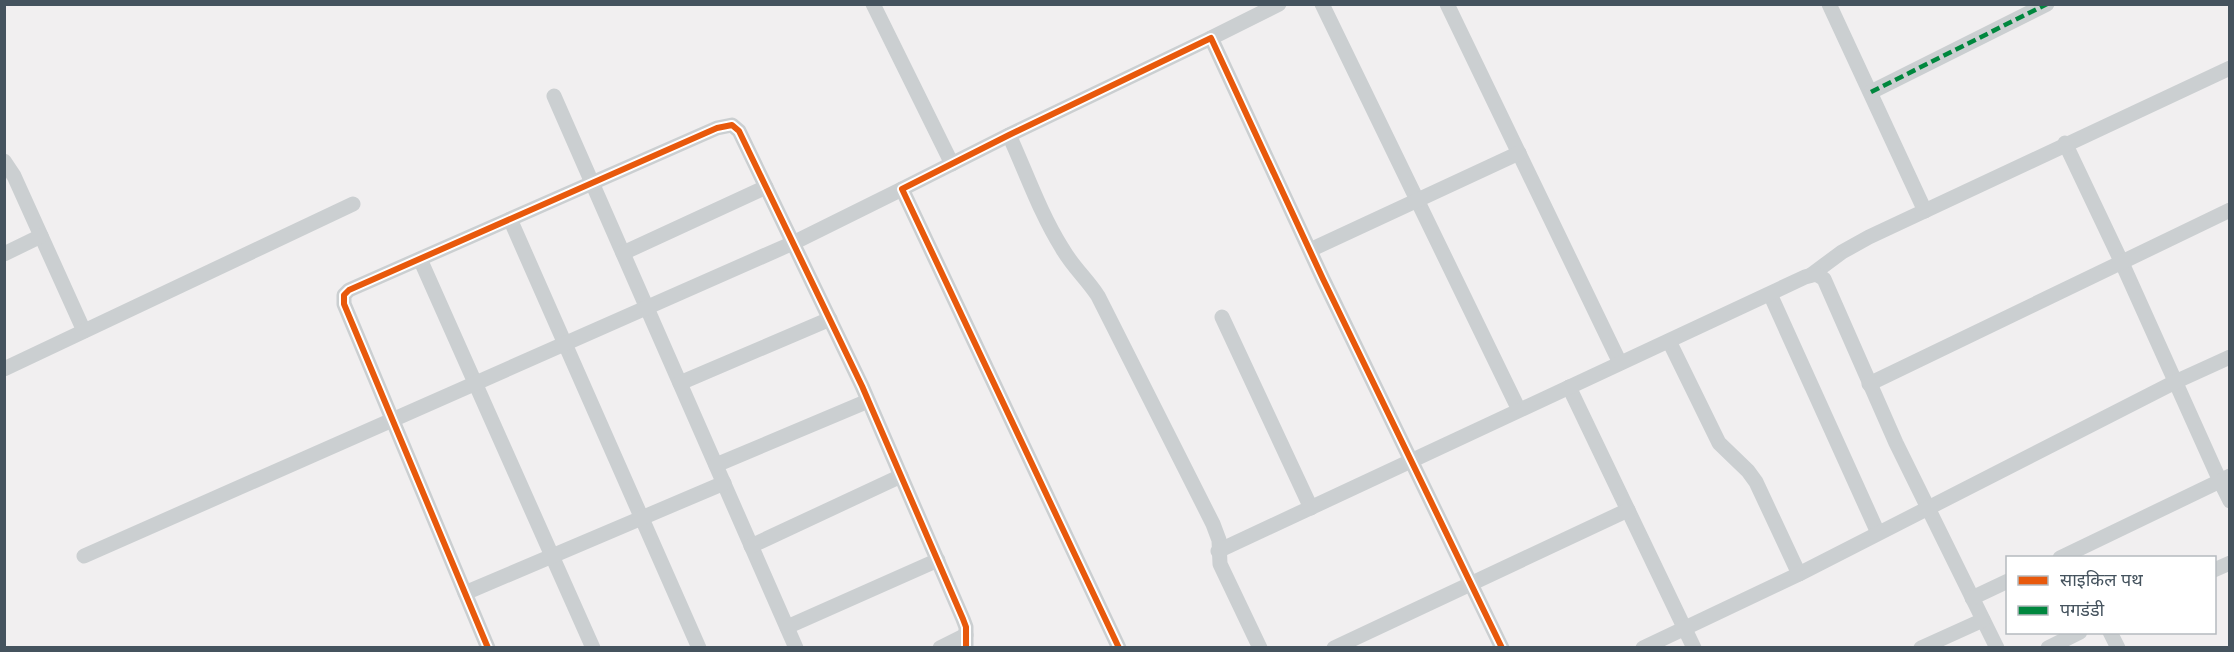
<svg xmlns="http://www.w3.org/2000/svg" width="2234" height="652" font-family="Raleway,'Noto Sans Devanagari',sans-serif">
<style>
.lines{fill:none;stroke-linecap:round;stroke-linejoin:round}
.street{stroke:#cbcfd1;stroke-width:15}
.quiet{stroke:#00873e;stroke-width:4.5;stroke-dasharray:9 4.5;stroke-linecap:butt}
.cycleway-casing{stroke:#fff;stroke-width:10}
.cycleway{stroke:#e8590c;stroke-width:6}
</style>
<rect width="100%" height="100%" fill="#f1eff0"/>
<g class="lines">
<g class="street">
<polyline points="873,4 952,164"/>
<polyline points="1322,4 1519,410"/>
<polyline points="1447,4 1620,363"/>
<polyline points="1829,4 1925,211"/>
<polyline points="1211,38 1279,4"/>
<polyline points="1871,92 2047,4"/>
<polyline points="554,96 796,648"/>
<path d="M1009 135C1026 172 1040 213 1062 248 1072 266 1087 279 1098 296L1213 524 1219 540 1220 564 1260 648"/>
<polyline points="2065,143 2122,263 2220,481 2230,476"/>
<polyline points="4,161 14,176 84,331"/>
<polyline points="510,219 699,648"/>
<polyline points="1310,250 1519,153"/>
<polyline points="623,253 766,187"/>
<polyline points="4,254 41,236"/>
<polyline points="420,259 593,648"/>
<polyline points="1811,275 1842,252 1869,237 2230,68"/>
<polyline points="1770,294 1878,533"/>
<polyline points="1222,317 1311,508"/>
<polyline points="1669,341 1719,443 1748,471 1756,482 1799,574"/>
<polyline points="4,369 353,204"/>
<polyline points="680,383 830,319"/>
<polyline points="1869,384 2230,210"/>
<polyline points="1569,387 1694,648"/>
<polyline points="716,465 868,401"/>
<polyline points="751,546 901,476"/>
<polyline points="1218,551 1805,277 1816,274 1824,279 1896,443 1997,648"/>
<polyline points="84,556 793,243 902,189"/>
<polyline points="2060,558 2220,481 2230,501"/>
<polyline points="2214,570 2230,563"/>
<polyline points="465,593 724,483"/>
<polyline points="1972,598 2008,581"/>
<polyline points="787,627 938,560"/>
<polyline points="2110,632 2118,648"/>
<polyline points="488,648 344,304 344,295 349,290 717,128 732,125 739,131 862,386 963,619 966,627 966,648"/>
<polyline points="940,648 966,635"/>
<polyline points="1119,648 902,189 1009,135 1211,38 1323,279 1502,648"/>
<polyline points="1334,648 1628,510"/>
<polyline points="1643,648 1799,574 2175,382 2230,357"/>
<polyline points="1921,648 1983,620"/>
<polyline points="2048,648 2080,632"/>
</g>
<polyline class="quiet" points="1871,92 2047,4"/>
<defs>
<g id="cycleway">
<polyline points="488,648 344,304 344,295 349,290 717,128 732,125 739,131 862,386 963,619 966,627 966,648"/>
<polyline points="1119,648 902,189 1009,135 1211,38 1323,279 1502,648"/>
</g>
</defs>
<use href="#cycleway" class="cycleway-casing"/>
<use href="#cycleway" class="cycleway"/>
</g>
<rect width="2234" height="652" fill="none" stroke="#45535e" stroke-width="12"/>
<rect x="2006" y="556" width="210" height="78" fill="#ffffff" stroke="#b5babf" stroke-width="1.5"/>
<rect x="2018" y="576" width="30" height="9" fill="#e8590c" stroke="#b5babf" stroke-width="1.5"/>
<text x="2060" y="586" font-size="18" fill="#45535e">साइकिल पथ</text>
<rect x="2018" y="606" width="30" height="9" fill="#00873e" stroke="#b5babf" stroke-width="1.5"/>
<text x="2060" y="616" font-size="18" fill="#45535e">पगडंडी</text>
</svg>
